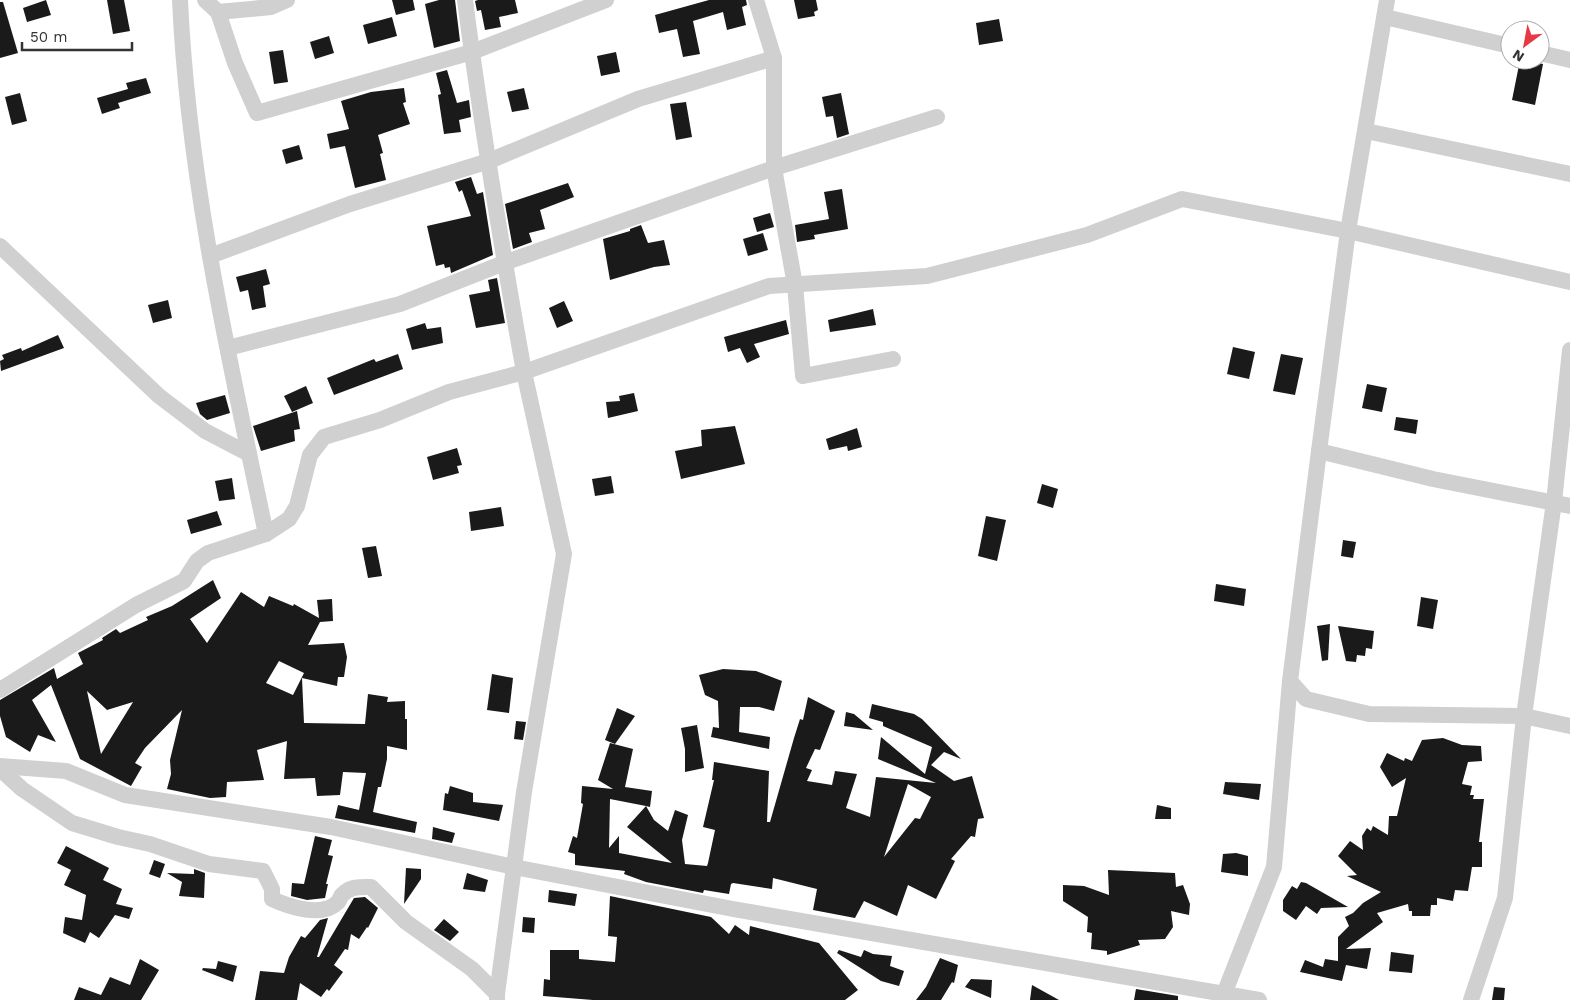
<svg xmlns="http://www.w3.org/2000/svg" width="1570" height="1000" font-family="'Work Sans',sans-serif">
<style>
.building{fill:#1a1a1a;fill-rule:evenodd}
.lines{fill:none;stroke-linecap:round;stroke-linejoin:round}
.street{stroke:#d0d0d0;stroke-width:16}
</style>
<rect width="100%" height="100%" fill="#fff"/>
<g class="building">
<polygon points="46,0 51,15 27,22 23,8"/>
<polygon points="107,0 124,0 130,31 113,34"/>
<polygon points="392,0 413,0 415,10 396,15"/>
<polygon points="439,0 455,0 460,41 434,48 425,4"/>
<polygon points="478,0 515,0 518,13 499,17 501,27 485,30 481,10 477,11 475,1"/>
<polygon points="709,0 746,0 747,5 742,7 746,25 727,30 723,12 693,21 700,54 683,57 677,29 659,33 655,15"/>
<polygon points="794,0 816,0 818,10 814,12 815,16 798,19"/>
<polygon points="0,2 3,2 18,53 0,58"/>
<polygon points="392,17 397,36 368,44 363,25"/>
<polygon points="999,19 1003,41 979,45 976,23"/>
<polygon points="329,36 334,53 315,59 310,42"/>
<polygon points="283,50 288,82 274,84 269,52"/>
<polygon points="616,52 620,72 601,76 597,56"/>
<polygon points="1520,60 1543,64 1535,105 1512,100"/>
<polygon points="447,70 457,103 469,100 471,117 459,120 461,132 444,134 438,95 441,94 436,73"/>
<polygon points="146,78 151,93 118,103 120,108 102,114 97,98 128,89 126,83"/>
<polygon points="404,88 406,102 403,103 410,124 378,135 383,153 380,154 386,180 355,188 345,146 330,149 327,134 349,129 341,101 371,92"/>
<polygon points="524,88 529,109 512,112 507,92"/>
<polygon points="20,93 27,121 12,125 5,97"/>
<polygon points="841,93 849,134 837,138 833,116 826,117 822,97"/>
<polygon points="686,102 692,137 676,140 670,104"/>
<polygon points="299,145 303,159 286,164 282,150"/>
<polygon points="471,177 477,194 483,192 493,255 451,273 450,267 445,268 444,264 436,266 427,226 471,216 462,190 459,192 455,182"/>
<polygon points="568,183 574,197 540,210 545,229 529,233 532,242 513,249 505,204"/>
<polygon points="842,189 848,229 814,235 815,239 797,242 795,225 829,219 824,192"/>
<polygon points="770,213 774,227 757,232 753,218"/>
<polygon points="641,225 648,243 664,240 670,265 654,267 610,280 603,239 630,231 630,229"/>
<polygon points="763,233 768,250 748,256 743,239"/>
<polygon points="266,269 270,284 263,286 266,307 252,310 248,290 240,292 236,277"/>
<polygon points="497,278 505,323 476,328 469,295 490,291 488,280"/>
<polygon points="168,300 172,318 153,323 148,305"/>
<polygon points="564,301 573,321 557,328 549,308"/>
<polygon points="873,309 876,325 830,332 828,320"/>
<polygon points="786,320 789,334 754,344 760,357 747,363 740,348 728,352 724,337"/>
<polygon points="425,323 427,329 441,327 443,343 412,350 406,329"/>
<polygon points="58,335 64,348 1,371 0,361 4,359 2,355 21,348 22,351"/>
<polygon points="1233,347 1255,352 1249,379 1227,374"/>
<polygon points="398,354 403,369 334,395 327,378 374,359 376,362"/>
<polygon points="1281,354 1303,358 1295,395 1273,391"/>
<polygon points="1367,384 1387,388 1382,412 1362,408"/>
<polygon points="306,386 313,403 292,412 284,396"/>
<polygon points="634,393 638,411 608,418 606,402 620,401 619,396"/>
<polygon points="225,395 230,413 207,420 200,414 196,403"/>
<polygon points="297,411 300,429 294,430 295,441 261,451 253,426"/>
<polygon points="1396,417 1418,420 1416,434 1394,430"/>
<polygon points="735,426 745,464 681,479 675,451 702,446 701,430"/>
<polygon points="857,428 862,447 848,451 847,446 829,450 826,439"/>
<polygon points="457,448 462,465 457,466 459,473 433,480 427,457"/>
<polygon points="611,476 614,493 595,496 592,479"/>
<polygon points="232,478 235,499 219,501 215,481"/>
<polygon points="1042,484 1058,489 1053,508 1037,503"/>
<polygon points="501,507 504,526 471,531 469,512"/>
<polygon points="217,511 222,525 191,534 187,520"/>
<polygon points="986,516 1006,520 997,561 978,556"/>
<polygon points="1343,540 1356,542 1353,558 1341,556"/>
<polygon points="376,546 382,576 368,578 362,548"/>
<path d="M213 580 221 598 190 619 207 643 241 592 264 607 269 596 293 606 294 604 319 618 317 600 332 599 333 621 320 622 308 645 344 643 347 657 344 677H338L337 686 302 678 304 723 365 724 368 694 388 697 387 702 405 701V719H407V750L387 746V759L381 787H378L373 812 417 822 415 833 335 818 338 805 359 810 366 773 343 772 340 795 317 796 315 778 284 779 287 741 257 750 264 780 227 782 226 797 210 798 167 789 171 774 170 760 182 710 145 748 135 763 142 767 131 786 80 759 51 685 32 700 56 742 38 735 30 752 6 737 0 716V700L54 668 57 679 83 664 78 653 103 640 102 638 116 629 120 633 148 620 146 617 172 606ZM279 661 304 673 293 695 266 683ZM87 691 107 710 133 702 101 754Z"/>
<polygon points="1216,584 1246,589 1244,606 1214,601"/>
<polygon points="1421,597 1438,600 1433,629 1417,626"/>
<polygon points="1330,624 1328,660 1322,661 1317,626"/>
<polygon points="1338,626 1374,631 1372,649 1366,648 1365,656 1357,655 1356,662 1346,661"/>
<polygon points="723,669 756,671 782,681 774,711 759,707 740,707 739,732 770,737 769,749 711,737 713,727 719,728 718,701 705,695 699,675"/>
<polygon points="492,674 513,678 509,713 487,710"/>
<path d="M808 697 835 711 820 750 815 749 806 768 812 770 807 781 832 785 835 771 857 774 846 808 870 817 876 777 936 783 878 759 881 737 925 774 932 747 883 726V722L869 718 872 704 914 714 922 719 961 759 944 752 931 765 954 781 972 776 984 818 978 819 975 837 971 836 951 859 955 861 936 899 908 885 897 916 864 901 855 918 813 910 817 889 773 878 772 889 733 883 731 884 729 894 704 890 703 893 646 882 624 874 625 871 575 865V854L568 852 573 836 577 838 583 804 581 803 582 786 613 789 598 780 610 743 633 749 625 787 652 791 650 807 646 806 654 820 668 831 675 810 688 815 682 840 685 864 707 866 708 863 715 830 703 827 714 780H712L714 762 769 771 767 822H770L794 738 800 719 803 720ZM908 784 931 797 920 819 915 818 884 857ZM610 799 646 806 627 827 672 863 619 853V836L609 848Z"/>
<polygon points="617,708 635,716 615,744 605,740"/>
<polygon points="846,712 854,714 873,730 844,726"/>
<polygon points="516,721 526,722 523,740 514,739"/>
<polygon points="697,725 704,768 685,772 685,749 681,728"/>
<polygon points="1443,738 1462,745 1481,746 1482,761 1468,762 1462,784 1472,786 1470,795 1474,795 1473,799 1484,799 1479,842 1482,842 1482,867 1472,867 1468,891 1455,890 1453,901 1437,898 1437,905 1431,905 1430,916 1412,916 1412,911 1409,911 1408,904 1377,913 1383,922 1346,949 1371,948 1367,969 1346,965 1342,981 1300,972 1305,960 1323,967 1325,959 1338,961 1338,937 1349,926 1345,917 1353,913 1363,903 1381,892 1347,876 1357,875 1338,856 1350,841 1363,850 1362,836 1367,828 1371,831 1373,826 1388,835 1389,816 1397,816 1406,778 1392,787 1380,767 1387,753 1404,761 1405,758 1412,761 1422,740"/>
<polygon points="1225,782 1261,784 1259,800 1223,794"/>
<polygon points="450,786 473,793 473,802 503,805 499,821 443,810 445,793 448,794"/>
<polygon points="1157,805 1171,808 1171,819 1155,819"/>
<polygon points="433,827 455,833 452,843 432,839"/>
<polygon points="315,836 332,840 328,855 333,856 326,884 328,884 325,898 307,900 291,896 292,883 304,884"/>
<polygon points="66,846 109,868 103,880 122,889 116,904 133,908 129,919 115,915 99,938 90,932 85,943 63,933 65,917 82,920 86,895 64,885 71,870 57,863"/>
<polygon points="1236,853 1248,856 1248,876 1221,872 1223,854"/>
<polygon points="154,860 165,864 160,878 149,874"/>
<polygon points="406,868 421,869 421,879 404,904"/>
<polygon points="194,869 205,873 204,898 179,896 182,882 167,873 194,874"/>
<polygon points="1108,870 1175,873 1176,887 1183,885 1190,904 1189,915 1171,911 1173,927 1165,939 1138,940 1140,945 1107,955 1107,951 1091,949 1092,933 1087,932 1088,917 1063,901 1063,885 1084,886 1109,895"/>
<polygon points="467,873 488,880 485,892 463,889"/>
<polygon points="1301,882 1306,883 1348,907 1321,908 1317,914 1306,906 1296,920 1283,911 1283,900 1292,886 1297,889"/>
<polygon points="549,890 577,894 575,906 548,902"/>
<polygon points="610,896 711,917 729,934 735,925 749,935 750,926 819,943 858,990 845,1000 593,1000 543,996 544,979 550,980 550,950 579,950 579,959 615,962 617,937 608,936"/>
<polygon points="365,897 378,908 368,928 367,927 359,939 351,934 348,950 345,949 334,965 343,972 329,991 327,989 321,997 300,983 297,1000 255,1000 260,971 284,973 289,957 301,936 305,938 320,920 328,918 317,957 319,957 354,898"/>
<polygon points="523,917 535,918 534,933 522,932"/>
<polygon points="444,919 459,932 450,941 434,930"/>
<polygon points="839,950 861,957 864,950 873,954 892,956 890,966 904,971 899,986 881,981 837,953"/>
<polygon points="1391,952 1414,955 1412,973 1389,971"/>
<polygon points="940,958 958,965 954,983 952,982 941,1000 916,1000 926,987"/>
<polygon points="140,959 159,970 141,1000 74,1000 79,987 101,995 110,977 130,985"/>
<polygon points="218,961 237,966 233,982 202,970 203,968 216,969"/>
<polygon points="971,979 992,980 991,998 965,987"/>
<polygon points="1032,985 1059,1000 1030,1000"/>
<polygon points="1494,987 1505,988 1504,1000 1492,1000"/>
<polygon points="1136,989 1178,996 1178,1000 1134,1000"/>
</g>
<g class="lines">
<g class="street">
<path d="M180 0C188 180 229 358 266 534"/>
<polyline points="205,0 218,12 271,7 287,0"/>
<polyline points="756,0 774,58 774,168 795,285 803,376 893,359"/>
<polyline points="218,12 235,63 257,113 472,52 606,0"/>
<polyline points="1385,17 1510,46"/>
<polyline points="1540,53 1570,60"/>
<polyline points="1366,131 1570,174"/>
<polyline points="0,246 159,396 205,431 249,454"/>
<polyline points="210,256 350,204 489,161 638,99 774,58"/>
<polyline points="228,348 400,304 504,263 774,168 937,117"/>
<polyline points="1319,451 1433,479 1570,506"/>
<polyline points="1290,681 1306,699 1369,714 1524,716 1570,726"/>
<path d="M0 690 136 605 184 581 197 561 208 553 266 534 289 519 297 506 310 455 324 437 380 420 449 392 524 372C502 249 481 125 465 0"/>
<polyline points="0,766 66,771 125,795 331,827 514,867 733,909 1259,1000"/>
<path d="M0 769 22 789 72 823 118 837 150 844 209 864 263 871 272 889V899C289 907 323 918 338 902 340 900 340 897 342 895 350 886 360 887 371 887L406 922 472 969 497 994V1000"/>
<polyline points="497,994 524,792 564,554 524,372 769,286 927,276 1087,235 1182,199 1348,231 1570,282"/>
<polyline points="1224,994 1274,867 1290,681 1319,451 1348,231 1387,0"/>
<polyline points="1471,1000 1505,898 1524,716 1554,502 1570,350"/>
</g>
</g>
<g transform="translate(1525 45) rotate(212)"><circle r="24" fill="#ffffff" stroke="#adadad"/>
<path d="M0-4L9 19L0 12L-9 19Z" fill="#e63946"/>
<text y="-8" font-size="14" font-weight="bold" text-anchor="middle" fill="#333333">N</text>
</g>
<path d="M22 42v8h110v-8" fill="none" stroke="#333333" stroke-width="2.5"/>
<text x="30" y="42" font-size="15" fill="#333333" stroke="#ffffff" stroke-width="4" paint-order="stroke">50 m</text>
</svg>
